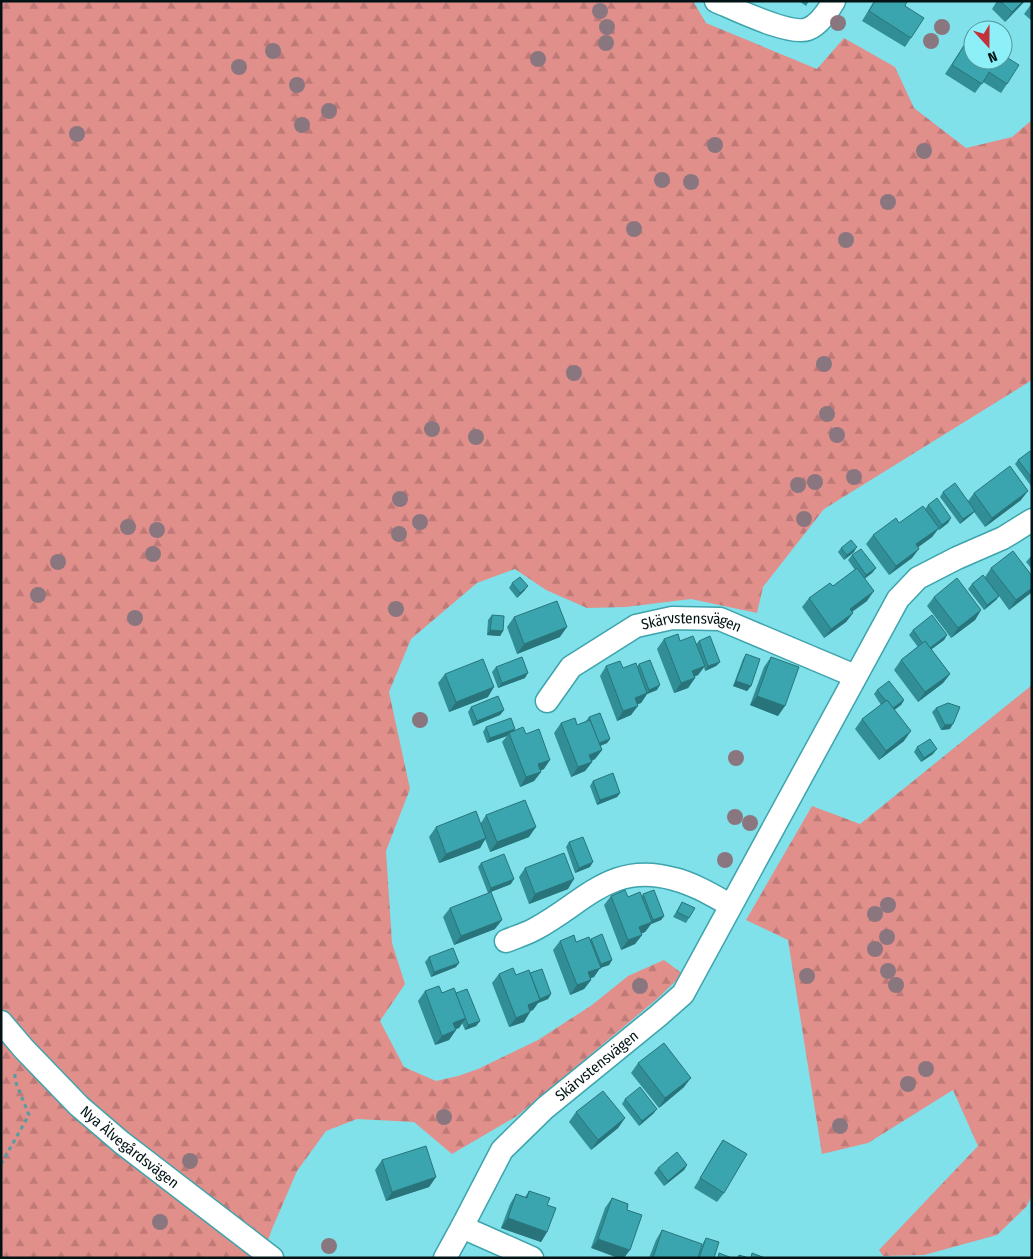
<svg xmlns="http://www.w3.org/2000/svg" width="1033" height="1259" font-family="'Fira Sans Condensed',sans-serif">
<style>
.forest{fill:url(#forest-firs)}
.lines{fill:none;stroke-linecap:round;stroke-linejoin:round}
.street-casing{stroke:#3ea3ab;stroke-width:25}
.path{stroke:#569da3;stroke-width:3;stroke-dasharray:4 4;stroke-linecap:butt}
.street{stroke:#fff;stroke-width:22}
.tree{fill:#8a767f}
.wall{fill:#328e96}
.shaded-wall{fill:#29747a}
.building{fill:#3aa5ae;stroke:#29747a}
.labels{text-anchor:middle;stroke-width:4;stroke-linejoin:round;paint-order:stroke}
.street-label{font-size:15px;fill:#011315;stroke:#8deff7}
</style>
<defs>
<pattern id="forest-firs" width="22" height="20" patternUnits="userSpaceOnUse" patternTransform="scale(1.25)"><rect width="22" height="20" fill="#e18f8b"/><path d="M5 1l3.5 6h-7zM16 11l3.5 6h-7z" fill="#bf7a77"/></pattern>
</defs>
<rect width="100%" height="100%" fill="#80e1ea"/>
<g class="forest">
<polygon points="1,1 693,1 706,23 817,69 844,38 895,67 914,108 966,148 1012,137 1032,120 1032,380 824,509 763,587 757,613 691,599 626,607 587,608 546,590 515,569 477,583 411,639 389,692 410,789 386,851 392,943 405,984 380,1021 404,1067 436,1081 458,1076 478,1069 538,1040 592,1005 628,976 664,960 683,974 657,999 517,1116 452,1154 414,1122 357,1119 326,1131 297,1171 272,1229 262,1258 1,1258"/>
<polygon points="1032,685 1032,1195 1027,1206 997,1235 924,1255 883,1256 879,1250 978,1146 953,1090 868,1143 822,1154 788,940 746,920 812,806 860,824"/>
</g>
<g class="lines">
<defs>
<g id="street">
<path d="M716 1C735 9 790 36 808 29 819 25 828 11 834 1"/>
<path id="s1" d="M547 701 571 667 636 626 672 618 720 619 855 676"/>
<path d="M506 941C516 937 526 934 535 929 584 903 611 861 674 879 694 884 712 895 730 905"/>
<path id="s2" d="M1 1022 24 1049 79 1106 121 1142 272 1258"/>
<polyline points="462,1227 532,1258"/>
<path id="s3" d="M445 1258 462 1227 502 1150 545 1108 658 1016 683 994 898 599 918 578 957 558 1003 538 1032 520"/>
</g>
</defs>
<use href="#street" class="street-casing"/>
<polyline class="path" points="1,1164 29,1115 16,1083 14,1070"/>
<use href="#street" class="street"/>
</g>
<g class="tree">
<circle cx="600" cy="11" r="8"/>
<circle cx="838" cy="23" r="8"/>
<circle cx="607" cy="27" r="8"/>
<circle cx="942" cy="27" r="8"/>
<circle cx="931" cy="41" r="8"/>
<circle cx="606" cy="43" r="8"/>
<circle cx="273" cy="51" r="8"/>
<circle cx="538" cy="59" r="8"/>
<circle cx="239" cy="67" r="8"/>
<circle cx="297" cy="85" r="8"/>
<circle cx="329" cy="111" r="8"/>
<circle cx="302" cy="125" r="8"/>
<circle cx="77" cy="134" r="8"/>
<circle cx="715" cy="145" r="8"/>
<circle cx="924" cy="151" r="8"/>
<circle cx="662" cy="180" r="8"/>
<circle cx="691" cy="182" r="8"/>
<circle cx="888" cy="202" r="8"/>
<circle cx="634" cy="229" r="8"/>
<circle cx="846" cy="240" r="8"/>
<circle cx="824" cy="364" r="8"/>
<circle cx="574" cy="373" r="8"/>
<circle cx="827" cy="414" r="8"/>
<circle cx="432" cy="429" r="8"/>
<circle cx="837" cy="435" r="8"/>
<circle cx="476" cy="437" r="8"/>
<circle cx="854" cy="477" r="8"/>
<circle cx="815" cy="482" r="8"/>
<circle cx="798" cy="485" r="8"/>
<circle cx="400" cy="499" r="8"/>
<circle cx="804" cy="519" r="8"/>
<circle cx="420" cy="522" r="8"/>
<circle cx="128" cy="527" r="8"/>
<circle cx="157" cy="530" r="8"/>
<circle cx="399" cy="534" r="8"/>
<circle cx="153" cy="554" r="8"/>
<circle cx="58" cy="562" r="8"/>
<circle cx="38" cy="595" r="8"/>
<circle cx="396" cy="609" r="8"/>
<circle cx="135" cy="618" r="8"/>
<circle cx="420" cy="720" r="8"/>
<circle cx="736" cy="758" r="8"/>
<circle cx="735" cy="817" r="8"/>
<circle cx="750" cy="823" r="8"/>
<circle cx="725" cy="860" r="8"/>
<circle cx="888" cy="905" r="8"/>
<circle cx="875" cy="914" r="8"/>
<circle cx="887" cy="937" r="8"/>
<circle cx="875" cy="949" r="8"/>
<circle cx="888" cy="971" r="8"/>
<circle cx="807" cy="976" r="8"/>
<circle cx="896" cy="985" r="8"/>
<circle cx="640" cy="986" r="8"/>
<circle cx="926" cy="1069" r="8"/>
<circle cx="908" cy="1084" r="8"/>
<circle cx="444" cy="1117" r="8"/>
<circle cx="840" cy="1126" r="8"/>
<circle cx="190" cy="1161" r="8"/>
<circle cx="160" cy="1222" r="8"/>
<circle cx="329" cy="1246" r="8"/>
</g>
<g class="wall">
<polygon points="799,1 809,1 806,6"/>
<polygon points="874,1 907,1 905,6 911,38 905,47 862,21"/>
<polygon points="997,1 1025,1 1005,22 992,9"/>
<polygon points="1032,3 1032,21 1024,14"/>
<polygon points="968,39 972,42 973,40 1007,84 1001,93 983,82 975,93 945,74"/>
<polygon points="1032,453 1032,486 1031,486 1015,464 1018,460"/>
<polygon points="943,492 968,501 974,493 1021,500 985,527 974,512 971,515 960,524 940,497"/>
<polygon points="928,505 951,518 948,523 939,530 938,529 932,537 918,547 912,558 889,575 866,544 873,535 899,523 925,509"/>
<polygon points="841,548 854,552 844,560 838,552"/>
<polygon points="852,555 876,568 872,573 865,578 867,601 852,612 853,613 846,622 824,638 802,607 809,598 833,586 855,570 848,560"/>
<polygon points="1032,555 1032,569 1026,562"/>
<polygon points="991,568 1032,576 1032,592 1009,610 999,596 996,600 984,610 968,589 972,584 985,577"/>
<polygon points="512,583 525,590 517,598 509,588"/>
<polygon points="934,597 981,610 975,620 951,638 927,606"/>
<polygon points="492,615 503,631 500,636 487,635 488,620"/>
<polygon points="514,617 560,637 517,654 507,627"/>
<polygon points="913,630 947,635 944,640 931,649 950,674 943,683 918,702 894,670 901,660 918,647 909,635"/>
<polygon points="664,639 680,641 696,644 699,641 720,662 716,666 705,671 704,667 698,675 694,677 695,678 688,688 674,693 657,649"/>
<polygon points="746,654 751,686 747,691 733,686 743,659"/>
<polygon points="771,657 778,716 750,705 764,667"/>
<polygon points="639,664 657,690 647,694 641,703 637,704 631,715 617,721 600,676 606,666 623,668 637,667"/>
<polygon points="496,667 525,678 498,688 492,672"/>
<polygon points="445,674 488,697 449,712 438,683"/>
<polygon points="877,690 904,700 901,705 894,710 904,741 879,760 855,729 862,719 881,705 874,694"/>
<polygon points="471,707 504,710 500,715 473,726 468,712"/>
<polygon points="936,708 950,729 941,730 932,712"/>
<polygon points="589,717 610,739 607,743 600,746 602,750 595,759 592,761 592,762 585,771 571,777 554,733 561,723 577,725 586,721"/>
<polygon points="486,727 514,731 526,734 544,769 540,771 541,772 534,781 520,787 502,742 507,736 487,743 483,732"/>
<polygon points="917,747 933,754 921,762 914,752"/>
<polygon points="593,781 620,793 617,797 597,805 590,786"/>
<polygon points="486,815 529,837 490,852 485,839 480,848 439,863 429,837 436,827 481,823"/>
<polygon points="569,842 590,867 575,873 566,847"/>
<polygon points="481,863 511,884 488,893 478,867"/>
<polygon points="525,868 568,889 529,904 519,877"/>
<polygon points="643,894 664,916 661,920 651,924 645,932 642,933 642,935 635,944 621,950 604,905 611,896 628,897 642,896"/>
<polygon points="682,902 689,918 686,923 673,917"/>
<polygon points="450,908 495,929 454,945 443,917"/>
<polygon points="591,939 612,960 609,965 600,968 594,977 590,978 591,980 584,989 570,995 553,950 560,941 576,942 590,940"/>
<polygon points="429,957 456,967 431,977 425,962"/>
<polygon points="499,974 516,975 530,974 551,994 548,999 538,1003 533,1010 530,1011 530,1012 524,1022 509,1027 492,983"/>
<polygon points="425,991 456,993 480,1021 476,1026 465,1030 462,1023 459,1028 456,1029 456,1030 449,1040 435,1045 418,1001"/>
<polygon points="638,1063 684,1087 659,1108 631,1073"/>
<polygon points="625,1099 654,1113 639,1126 622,1104"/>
<polygon points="576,1112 625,1118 618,1128 591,1150 569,1122"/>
<polygon points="723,1140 724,1193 717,1202 694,1188 717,1149"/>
<polygon points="382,1160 436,1177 429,1187 386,1201 375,1170"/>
<polygon points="687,1165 684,1170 664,1186 654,1173 658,1168"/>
<polygon points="529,1191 547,1205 547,1232 541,1242 501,1228 510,1204 516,1194 525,1197"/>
<polygon points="612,1198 628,1204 591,1248 605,1208"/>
<polygon points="662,1230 698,1258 649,1258 656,1240"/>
<polygon points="706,1238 714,1258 698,1258 703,1243"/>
</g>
<g class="shaded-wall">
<polygon points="1023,1 1025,1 1005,22 1012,12"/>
<polygon points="1028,491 1021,500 985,527 992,518"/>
<polygon points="975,511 971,515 960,524 963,519"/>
<polygon points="951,518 948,523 939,530 942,525"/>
<polygon points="939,528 932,537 909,554 916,544"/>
<polygon points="857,547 854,552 844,560 847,555"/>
<polygon points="919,549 912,558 889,575 896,566"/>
<polygon points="876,568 872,573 863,580 866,575"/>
<polygon points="528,586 525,590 517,598 520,593"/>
<polygon points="1032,588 1031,593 1009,610 1016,600"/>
<polygon points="874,591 867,601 843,618 850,609"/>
<polygon points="999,596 996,600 984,610 987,605"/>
<polygon points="981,610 975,620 951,638 958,628"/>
<polygon points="853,613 846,622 824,638 831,629"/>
<polygon points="567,627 560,637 517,654 524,644"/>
<polygon points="490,630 503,631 500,636 487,635"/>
<polygon points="947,635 944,640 924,655 928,650"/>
<polygon points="720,662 716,666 705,671 708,666"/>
<polygon points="705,666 698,675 685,680 692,671"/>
<polygon points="528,673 525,678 498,688 502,683"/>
<polygon points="950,674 943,683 918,702 925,692"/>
<polygon points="695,678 688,688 674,693 681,683"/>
<polygon points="736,681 751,686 747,691 733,686"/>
<polygon points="660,685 657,690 647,694 641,703 628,708 635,698 646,694 649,690"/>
<polygon points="494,687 488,697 449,712 456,702"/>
<polygon points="757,696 785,706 778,716 750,705"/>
<polygon points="904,700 901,705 889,714 892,709"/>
<polygon points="638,706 631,715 617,721 623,711"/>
<polygon points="504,710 500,715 473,726 477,721"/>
<polygon points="953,724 950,729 941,730 945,725"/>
<polygon points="515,729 512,734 509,733 507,736 487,743 490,738"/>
<polygon points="911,731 904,741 879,760 886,751"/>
<polygon points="610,739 607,743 595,748 599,743"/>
<polygon points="937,749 933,754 921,762 924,758"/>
<polygon points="602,750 595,759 582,764 589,755"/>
<polygon points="550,760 544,769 531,774 538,764"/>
<polygon points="592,762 585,771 571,777 578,767"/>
<polygon points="541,772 534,781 520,787 526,777"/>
<polygon points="620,793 617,797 597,805 600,800"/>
<polygon points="536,827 529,837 490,852 497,842"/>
<polygon points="486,838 480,848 439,863 446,854"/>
<polygon points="593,862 590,867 575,873 579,868"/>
<polygon points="514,879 511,884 488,893 491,888"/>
<polygon points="574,879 568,889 529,904 535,894"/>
<polygon points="664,916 661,920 651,924 645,932 633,937 639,927 651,923 653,920"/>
<polygon points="502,920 495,929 454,945 461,936"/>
<polygon points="642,935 635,944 621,950 628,940"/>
<polygon points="612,960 609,965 600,968 594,977 581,982 588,972 598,969 601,964"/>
<polygon points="459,963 456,967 431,977 434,972"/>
<polygon points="591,980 584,989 570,995 577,985"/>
<polygon points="551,994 548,999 538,1003 533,1010 521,1015 528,1005 540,999"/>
<polygon points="530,1012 524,1022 509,1027 516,1018"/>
<polygon points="466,1018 459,1028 447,1032 453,1023"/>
<polygon points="480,1021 476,1026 465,1030 468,1025"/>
<polygon points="456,1030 449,1040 435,1045 442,1036"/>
<polygon points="691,1078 684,1087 659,1108 665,1098"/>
<polygon points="657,1109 654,1113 639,1126 642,1121"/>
<polygon points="625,1118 618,1128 591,1150 598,1140"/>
<polygon points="687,1165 684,1170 664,1186 668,1181"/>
<polygon points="436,1177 429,1187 386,1201 392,1192"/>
<polygon points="508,1218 547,1232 541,1242 501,1228"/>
<polygon points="598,1239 630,1250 624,1258 618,1258 591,1248"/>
</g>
<g class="building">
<polygon points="875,1 907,1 905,6 924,18 911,38 869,11"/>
<polygon points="1000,1 1023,1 1012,12"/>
<polygon points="968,39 972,42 973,41 973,60 1003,60 1003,55 1019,65 1007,84 989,72 982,84 952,65"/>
<polygon points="1030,451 1032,453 1032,478 1018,460"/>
<polygon points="1010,466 1028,491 992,518 974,493"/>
<polygon points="955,483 975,511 963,519 943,492"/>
<polygon points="937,498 951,518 942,525 928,505"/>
<polygon points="923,506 939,528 916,544 919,549 896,566 873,535 896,518 899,523"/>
<polygon points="851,540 857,547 847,555 841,548"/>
<polygon points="861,549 876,568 866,575 852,555"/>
<polygon points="1013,551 1032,576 1032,588 1016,600 991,568"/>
<polygon points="857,568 874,591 850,609 853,613 831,629 809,598 830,583 833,586"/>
<polygon points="983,575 999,596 987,605 972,584"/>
<polygon points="520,577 528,586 520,593 512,583"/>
<polygon points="957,578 981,610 958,628 934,597"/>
<polygon points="557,601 567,627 524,644 514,617"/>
<polygon points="492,615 504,616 503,631 490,630"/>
<polygon points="932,615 947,635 930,648 925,641 923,644 913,630"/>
<polygon points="678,634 680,641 693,636 705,666 692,671 695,678 681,683 664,639"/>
<polygon points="710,636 720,662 708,666 699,641"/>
<polygon points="925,641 950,674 925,692 901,660"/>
<polygon points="746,654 760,659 751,686 736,681"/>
<polygon points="522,657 528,673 502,683 496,667"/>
<polygon points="771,657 799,667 785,706 757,696"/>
<polygon points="483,659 494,687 456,702 445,674"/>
<polygon points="650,660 660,685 649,690 639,664"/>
<polygon points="620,661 623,668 636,663 647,693 635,698 638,706 623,711 606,666"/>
<polygon points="889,681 904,700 893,708 887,700 886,701 877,690"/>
<polygon points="498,696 504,710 477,721 471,707"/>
<polygon points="887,700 911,731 886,751 862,719"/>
<polygon points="948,703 960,707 953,724 945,725 936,708"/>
<polygon points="600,713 610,739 599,743 589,717"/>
<polygon points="511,718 515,729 490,738 486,727"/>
<polygon points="575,718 577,725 590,720 602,750 589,755 592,762 578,767 561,723"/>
<polygon points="523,727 526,734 539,729 550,760 538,764 541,772 526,777 509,733"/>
<polygon points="930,739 937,749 924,758 917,747"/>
<polygon points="613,773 620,793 600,800 593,781"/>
<polygon points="525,800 536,827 497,842 486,815"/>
<polygon points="476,811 486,838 446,854 436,827"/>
<polygon points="583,837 593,862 579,868 569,842"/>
<polygon points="564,853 574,879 535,894 525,868"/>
<polygon points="504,854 514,879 491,888 481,863"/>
<polygon points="625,890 628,897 640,892 652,922 639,927 642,935 628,940 611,896"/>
<polygon points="654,890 664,916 653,920 643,894"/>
<polygon points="491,892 502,920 461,936 450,908"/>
<polygon points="682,902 695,908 689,918 677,912"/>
<polygon points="602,934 612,960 601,964 591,939"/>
<polygon points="574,935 576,942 589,937 601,968 588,972 591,980 577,985 560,941"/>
<polygon points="453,948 459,963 434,972 429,957"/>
<polygon points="513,968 516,975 529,970 540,1000 528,1005 530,1012 516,1018 499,974"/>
<polygon points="542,969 551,994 540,999 530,973"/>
<polygon points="439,986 442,993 454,988 466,1018 453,1023 456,1030 442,1036 425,991"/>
<polygon points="467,989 480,1021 468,1025 456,993"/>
<polygon points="664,1043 691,1078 665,1098 638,1063"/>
<polygon points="640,1087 657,1109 642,1121 625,1099"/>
<polygon points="603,1091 625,1118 598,1140 576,1112"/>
<polygon points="723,1140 747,1154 724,1193 700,1178"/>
<polygon points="426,1146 436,1177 392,1192 382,1160"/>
<polygon points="677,1152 687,1165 668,1181 658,1168"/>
<polygon points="529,1191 550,1198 547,1205 556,1208 547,1232 508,1218 516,1194 527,1198"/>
<polygon points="612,1198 628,1204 627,1210 642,1215 630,1250 598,1239"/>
<polygon points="662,1230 702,1244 698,1258 653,1258"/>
<polygon points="706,1238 719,1242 714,1258 699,1258"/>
<polygon points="719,1253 732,1258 718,1258"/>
<polygon points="752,1253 765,1258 751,1258"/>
<polygon points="739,1255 749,1258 738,1258"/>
</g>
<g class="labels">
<g class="street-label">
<text dy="5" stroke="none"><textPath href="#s1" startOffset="175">Skärvstensvägen</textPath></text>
<text dy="5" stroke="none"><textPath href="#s3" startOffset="249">Skärvstensvägen</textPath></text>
<text dy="5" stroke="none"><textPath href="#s2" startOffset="180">Nya Älvegårdsvägen</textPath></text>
</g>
</g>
<rect width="1033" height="1259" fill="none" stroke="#011315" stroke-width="5"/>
<g transform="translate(988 45) rotate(159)"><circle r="24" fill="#8deff7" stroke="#55979d"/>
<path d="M0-4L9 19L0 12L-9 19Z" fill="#c2323a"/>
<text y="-8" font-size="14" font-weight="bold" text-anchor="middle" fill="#011315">N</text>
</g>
</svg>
